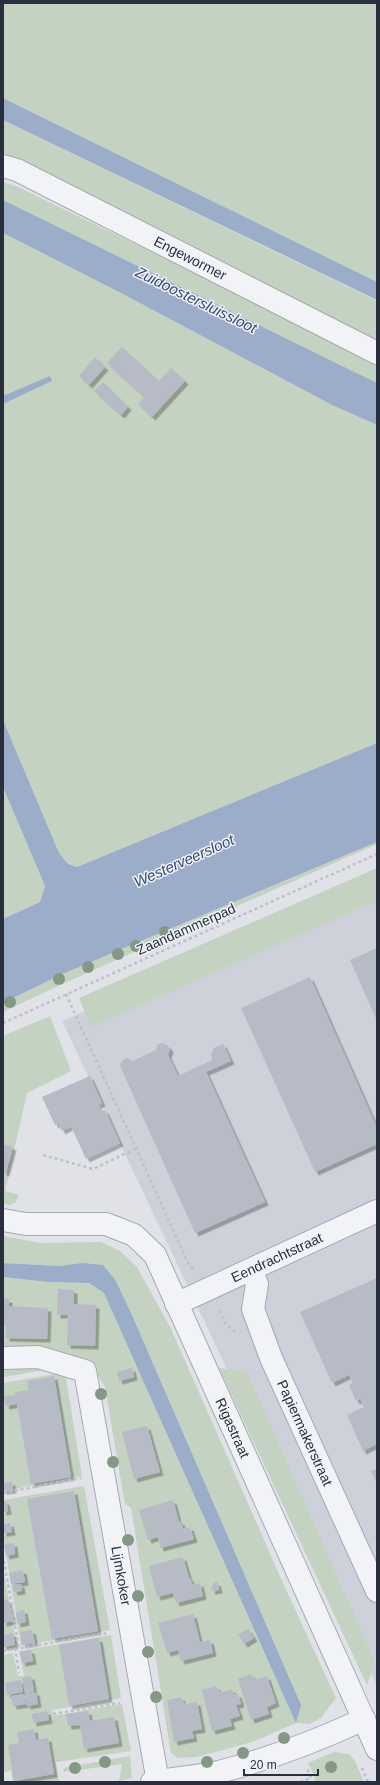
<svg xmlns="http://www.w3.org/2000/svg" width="380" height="1785" font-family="Arial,sans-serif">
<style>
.built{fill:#ced1da}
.green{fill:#c4d2c1}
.water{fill:#9badc8}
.building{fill:#b7bbc5;filter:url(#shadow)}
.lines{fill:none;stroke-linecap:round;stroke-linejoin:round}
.street-casing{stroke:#a5a9b2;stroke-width:24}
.path{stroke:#bec0c7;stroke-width:2.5;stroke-dasharray:3 3;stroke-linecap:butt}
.street{stroke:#f2f3f7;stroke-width:22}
.tree{fill:#859886}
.labels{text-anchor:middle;stroke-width:3;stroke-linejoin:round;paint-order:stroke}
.street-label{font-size:14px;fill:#292f3f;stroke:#eff1f6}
.water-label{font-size:15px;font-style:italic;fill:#344b72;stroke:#eff1f6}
</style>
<defs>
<filter id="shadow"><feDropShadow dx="3.5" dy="3.5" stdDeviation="0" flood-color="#0004"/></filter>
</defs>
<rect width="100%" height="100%" fill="#e0e2e8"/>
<polygon class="built" points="377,883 377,1686 62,1021"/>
<g class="green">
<polygon points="3,3 377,3 377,282 3,98"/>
<polygon points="3,120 377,301 377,342 3,158"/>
<polygon points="3,182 18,187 197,274 377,364 377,383 3,200"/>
<polygon points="3,233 123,294 332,405 377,425 377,743 77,867 68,864 59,853 3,720"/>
<polygon points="3,787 45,886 40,902 3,919"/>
<polygon points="377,842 377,844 60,985 3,1012 3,1003 60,975"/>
<polygon points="377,868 377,901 91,1027 79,998"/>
<polygon points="50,1016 71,1071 27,1093 5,1191 19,1195 15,1203 9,1205 3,1203 3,1036"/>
<polygon points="3,1236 40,1243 101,1242 120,1251 137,1267 171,1329 287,1592 336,1698 321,1718 309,1724 296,1723 252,1742 197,1757 178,1758 171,1753 131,1508 125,1504 105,1387 91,1365 78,1357 59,1353 3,1349 3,1277 48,1282 89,1283 104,1293 219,1548 301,1705 132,1315 116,1281 82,1263 59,1266 3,1263"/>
<polygon points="3,1366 39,1368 40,1371 3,1377"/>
<polygon points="219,1368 247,1372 375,1662 367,1685"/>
<polygon points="60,1373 66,1378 82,1476 3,1491 3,1383"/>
<polygon points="84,1486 110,1630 21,1646 3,1536 3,1500"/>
<polygon points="3,1566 17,1647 3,1649"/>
<polygon points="111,1635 121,1698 52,1710 53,1716 122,1704 131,1751 56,1762 59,1781 13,1782 11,1771 3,1772 3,1655 13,1653 18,1676 24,1676 19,1651"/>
<polygon points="334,1752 349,1754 355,1761 364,1782 312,1782 316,1780 308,1763"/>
<polygon points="130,1756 132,1778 119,1781 122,1764 64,1772 63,1768"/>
</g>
<g class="water">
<polygon points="3,98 377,282 377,300 3,120"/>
<polygon points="3,200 377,383 377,425 332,405 123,294 3,233"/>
<polygon points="50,376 52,381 3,404 3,396"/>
<polygon points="3,720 59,853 68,864 77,867 377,743 377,842 60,975 3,1003 3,919 40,902 45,886 3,787"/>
<polygon points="3,1263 59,1266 82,1263 103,1265 116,1281 132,1315 301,1705 296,1723 104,1293 89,1283 48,1282 3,1277"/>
</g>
<g class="building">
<polygon points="122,347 159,381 171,368 185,381 152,417 138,404 144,397 107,363"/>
<polygon points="95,357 105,367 89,385 79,376"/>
<polygon points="103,382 128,407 121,415 94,391"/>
<polygon points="377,948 377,1021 350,960"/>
<polygon points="310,977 377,1128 377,1144 315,1172 241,1008"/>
<polygon points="162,1043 167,1045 170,1049 168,1055 178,1076 212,1060 211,1055 214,1048 223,1044 231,1061 206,1072 265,1202 195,1233 120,1066 122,1061 127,1058 133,1061 156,1050 157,1045"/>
<polygon points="90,1076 102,1103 98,1105 101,1111 105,1110 120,1143 86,1159 71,1126 62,1131 58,1123 55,1125 42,1097"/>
<polygon points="3,1144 13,1147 6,1173 3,1172"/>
<polygon points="377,1278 377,1444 363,1451 347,1415 364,1407 360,1399 356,1401 349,1385 353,1383 349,1375 332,1383 300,1312"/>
<polygon points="58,1289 74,1290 74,1304 96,1305 95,1346 67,1345 68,1315 57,1315"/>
<polygon points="3,1299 9,1299 9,1306 48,1308 47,1339 6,1338 6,1326 3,1326"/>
<polygon points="132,1368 134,1377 119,1381 117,1372"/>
<polygon points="54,1376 71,1477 31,1484 17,1404 6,1406 4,1397 15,1395 15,1392 29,1390 27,1381"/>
<polygon points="147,1426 160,1472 134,1479 122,1432"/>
<polygon points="377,1469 377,1484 371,1471"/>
<polygon points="12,1482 13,1490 3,1491 3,1484"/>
<polygon points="74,1491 98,1631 52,1639 27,1499"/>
<polygon points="173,1500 179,1522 181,1521 183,1529 190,1527 194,1539 160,1548 158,1537 148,1540 139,1510"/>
<polygon points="6,1501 8,1511 3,1512 3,1502"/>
<polygon points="10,1523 12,1532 3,1533 3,1525"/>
<polygon points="14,1543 15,1554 6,1556 4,1545"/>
<polygon points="183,1557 189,1578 190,1578 193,1585 200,1583 203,1596 176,1603 173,1593 157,1597 149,1566"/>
<polygon points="23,1570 25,1582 11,1584 9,1573"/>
<polygon points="217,1582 219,1590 212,1591 211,1588 214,1583"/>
<polygon points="21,1584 22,1591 14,1592 12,1585"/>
<polygon points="8,1599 13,1621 3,1623 3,1600"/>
<polygon points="24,1610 26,1622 17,1624 16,1612"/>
<polygon points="193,1614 200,1642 210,1640 213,1653 181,1661 178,1650 167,1653 158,1623"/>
<polygon points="248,1629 254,1638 244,1644 238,1634"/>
<polygon points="32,1630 35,1643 22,1645 20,1632"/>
<polygon points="13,1633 15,1645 3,1647 3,1635"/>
<polygon points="99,1638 109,1699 69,1706 59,1645"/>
<polygon points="31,1650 33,1661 22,1663 20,1652"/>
<polygon points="251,1674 255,1680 267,1676 276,1703 267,1707 269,1714 251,1720 238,1679"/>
<polygon points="31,1676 34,1691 25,1693 22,1678"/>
<polygon points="21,1680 23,1692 7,1695 5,1683"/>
<polygon points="216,1686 220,1693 232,1689 234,1695 238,1694 241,1704 236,1705 240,1716 230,1719 232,1726 212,1731 202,1690"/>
<polygon points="36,1692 38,1704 27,1706 25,1693"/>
<polygon points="24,1694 26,1704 13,1706 11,1696"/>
<polygon points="181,1697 184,1704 197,1702 202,1729 192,1731 194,1738 174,1742 167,1700"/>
<polygon points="47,1711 49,1720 33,1723 32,1714"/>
<polygon points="88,1711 90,1721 114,1717 119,1743 84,1749 80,1725 68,1726 66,1714"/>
<polygon points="34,1729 36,1740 48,1738 54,1774 14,1781 8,1745 19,1743 17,1732"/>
</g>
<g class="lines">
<defs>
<g id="street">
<path id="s1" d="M3 166 17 170 377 353"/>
<path id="s2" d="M3 1220 26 1224H106L134 1235 155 1255 377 1749"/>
<path id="s3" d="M251 1270 257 1284 253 1309 271 1358 377 1591"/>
<path id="s4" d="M176 1304 377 1211"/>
<path id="s5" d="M3 1358 38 1357 85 1371 158 1782"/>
<path d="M152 1782C174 1778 197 1777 219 1772 269 1759 317 1741 364 1719"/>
</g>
</defs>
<use href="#street" class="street-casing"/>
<g class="path">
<polyline points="66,994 189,1265 194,1269"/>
<polyline points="3,1023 377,854"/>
<polyline points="43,1155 93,1169 137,1148"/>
<polyline points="219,1311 226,1324 236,1333"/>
<polyline points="3,1493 81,1478"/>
<polyline points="3,1555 19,1648"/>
<polyline points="15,1648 19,1673"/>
<polyline points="3,1651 108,1633"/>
<polyline points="53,1714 120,1703"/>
<polyline points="362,1768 368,1782"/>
<polyline points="300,1782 311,1778 307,1768"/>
</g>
<use href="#street" class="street"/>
</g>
<g class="tree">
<circle cx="165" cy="932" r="6"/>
<circle cx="136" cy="946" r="6"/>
<circle cx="118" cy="954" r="6"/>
<circle cx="88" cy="967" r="6"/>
<circle cx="59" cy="979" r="6"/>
<circle cx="10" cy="1002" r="6"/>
<circle cx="101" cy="1394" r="6"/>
<circle cx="113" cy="1462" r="6"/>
<circle cx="128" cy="1540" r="6"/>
<circle cx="138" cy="1596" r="6"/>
<circle cx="148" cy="1652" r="6"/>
<circle cx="156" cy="1697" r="6"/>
<circle cx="284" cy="1738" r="6"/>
<circle cx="243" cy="1753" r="6"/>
<circle cx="105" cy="1762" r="6"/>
<circle cx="207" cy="1762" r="6"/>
<circle cx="331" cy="1767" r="6"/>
<circle cx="75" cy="1768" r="6"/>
</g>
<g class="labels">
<g class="street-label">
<text dy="5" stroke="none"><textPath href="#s1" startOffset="209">Engewormer</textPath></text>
<text transform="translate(186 929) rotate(-24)" y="5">Zaandammerpad</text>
<text dy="5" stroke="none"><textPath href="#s4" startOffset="111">Eendrachtstraat</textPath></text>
<text dy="5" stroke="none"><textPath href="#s2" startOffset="352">Rigastraat</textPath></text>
<text dy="5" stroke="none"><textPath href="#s3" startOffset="175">Papiermakerstraat</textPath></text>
<text dy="5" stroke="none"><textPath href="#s5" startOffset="292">Lijmkoker</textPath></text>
</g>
<g class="water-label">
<text transform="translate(196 300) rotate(26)" y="5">Zuidoostersluissloot</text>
<text transform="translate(184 861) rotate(-24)" y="5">Westerveersloot</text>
</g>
</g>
<rect width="380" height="1785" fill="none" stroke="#292f3f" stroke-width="8"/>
<path d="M244 1769v6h74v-6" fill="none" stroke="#292f3f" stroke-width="2"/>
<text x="250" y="1769" font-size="12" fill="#292f3f" stroke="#eff1f6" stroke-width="3" paint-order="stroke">20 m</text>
</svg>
